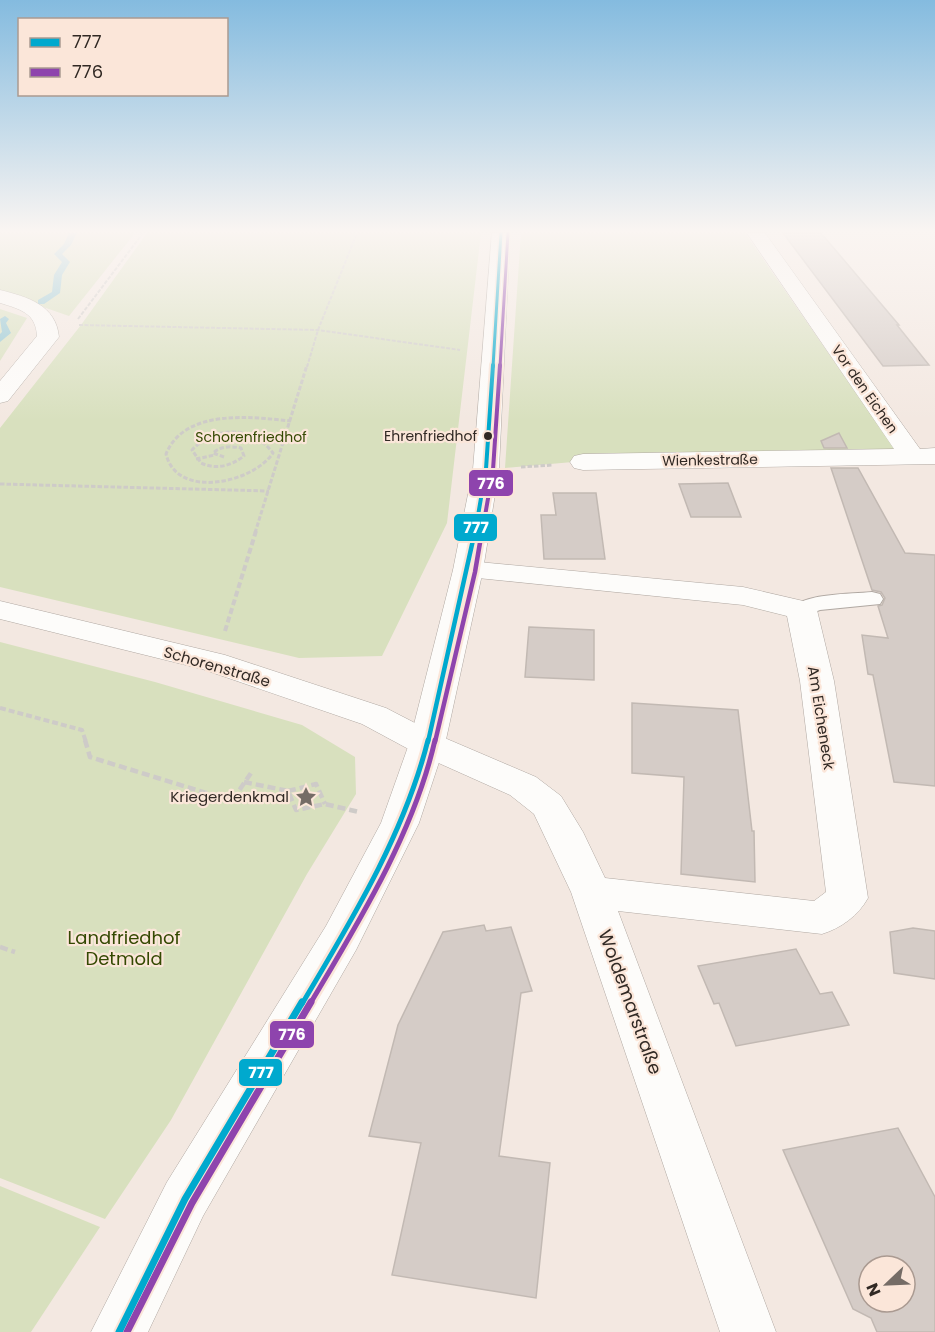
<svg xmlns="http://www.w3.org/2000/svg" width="935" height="1332" font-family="Poppins,sans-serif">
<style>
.green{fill:#d8e0be}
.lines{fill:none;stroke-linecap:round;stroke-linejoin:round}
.stream{fill:#8ec5d2;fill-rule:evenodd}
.building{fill:#d5ccc7;stroke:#c2b9b3;stroke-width:1.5;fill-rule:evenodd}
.service-casing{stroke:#b0a8a2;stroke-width:2}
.minor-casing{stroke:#b0a8a2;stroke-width:1}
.tertiary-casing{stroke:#b0a8a2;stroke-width:1}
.path-far3{stroke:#cecbc8;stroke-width:2;stroke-dasharray:4 1.5;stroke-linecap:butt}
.path-far2{stroke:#cecbc8;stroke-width:3;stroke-dasharray:4.5 2;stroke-linecap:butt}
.path-far1{stroke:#cecbc8;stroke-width:4;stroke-dasharray:6 3;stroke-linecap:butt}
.path{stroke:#cecbc8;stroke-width:4.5;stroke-dasharray:8 4;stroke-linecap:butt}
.service{fill:#fdfcfa;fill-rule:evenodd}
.minor{fill:#fdfcfa;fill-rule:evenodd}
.tertiary{fill:#fdfcfa;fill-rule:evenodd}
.bus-1-far4-casing{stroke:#fbe6d9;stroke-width:6}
.bus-1-far3-casing{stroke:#fbe6d9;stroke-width:8}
.bus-1-far2-casing{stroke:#fbe6d9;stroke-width:9}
.bus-1-far1-casing{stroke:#fbe6d9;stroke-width:10}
.bus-1-casing{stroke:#fbe6d9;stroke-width:11}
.bus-2-far4-casing{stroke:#fbe6d9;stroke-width:6}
.bus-2-far3-casing{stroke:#fbe6d9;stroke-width:8}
.bus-2-far2-casing{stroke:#fbe6d9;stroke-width:9}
.bus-2-far1-casing{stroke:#fbe6d9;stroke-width:10}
.bus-2-casing{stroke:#fbe6d9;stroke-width:11}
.bus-1-far4{stroke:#00a9ce;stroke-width:3}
.bus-1-far3{stroke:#00a9ce;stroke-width:4}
.bus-1-far2{stroke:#00a9ce;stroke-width:4.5}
.bus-1-far1{stroke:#00a9ce;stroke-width:5}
.bus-1{stroke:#00a9ce;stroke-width:7}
.bus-2-far4{stroke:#8e44ad;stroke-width:3}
.bus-2-far3{stroke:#8e44ad;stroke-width:4}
.bus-2-far2{stroke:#8e44ad;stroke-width:4.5}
.bus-2-far1{stroke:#8e44ad;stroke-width:5}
.bus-2{stroke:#8e44ad;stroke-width:7}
.bus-dot{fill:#312924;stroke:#fbe6d9;stroke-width:2}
.labels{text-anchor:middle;stroke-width:4.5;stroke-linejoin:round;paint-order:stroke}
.far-street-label{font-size:14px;fill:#312924;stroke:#fbe6d9}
.bus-label{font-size:14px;fill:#312924;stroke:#fbe6d9;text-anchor:end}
.far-park-label{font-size:14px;fill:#344902;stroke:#fbe6d9}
.street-label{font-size:15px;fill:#312924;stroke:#fbe6d9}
.poi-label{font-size:15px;fill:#312924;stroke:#fbe6d9;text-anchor:end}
.near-park-label{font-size:18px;fill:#344902;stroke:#fbe6d9}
.near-street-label{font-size:18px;fill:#312924;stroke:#fbe6d9}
.line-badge{stroke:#fbe6d9;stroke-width:2}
.badge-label{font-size:16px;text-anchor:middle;font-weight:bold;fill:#fff}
</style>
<rect width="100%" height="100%" fill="#f3e8e1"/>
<g class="green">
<polygon points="0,233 135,233 69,316 0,292"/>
<polygon points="147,233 481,233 447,523 382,656 299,658 0,587 0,428 81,325"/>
<polygon points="521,233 745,233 895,449 584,461 505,468"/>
<polygon points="0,309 27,318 0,361"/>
<polygon points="0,642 155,682 302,725 355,757 356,794 307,874 171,1120 105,1219 0,1178"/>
<polygon points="0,1186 100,1227 31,1332 0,1332"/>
</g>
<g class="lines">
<g class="stream">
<polygon points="69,233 77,233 71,245 62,254 70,262 62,275 60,293 44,304 38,304 38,300 52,292 54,275 62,262 54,254 64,244"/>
<polygon points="5,316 9,319 6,323 11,333 0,342 0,334 2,332 0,319"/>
</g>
</g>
<g class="building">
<polygon points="783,233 821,233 899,325 897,325 929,365 883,366"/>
<polygon points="839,433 847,448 824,448 821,441"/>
<polygon points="831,468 858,468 905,553 935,555 935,786 894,782 873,675 868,674 862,635 888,638 878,606 882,605 885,598 881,592 872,590"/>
<polygon points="728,483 741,517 691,517 679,484"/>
<polygon points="553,493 596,493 605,559 544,559 541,515 556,515"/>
<polygon points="529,627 594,630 594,680 525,677"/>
<polygon points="632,703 738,710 752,831 754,831 755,882 681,874 684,777 632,773"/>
<polygon points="484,925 486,931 511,927 532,991 521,993 499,1156 550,1163 536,1298 392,1275 421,1143 369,1136 398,1025 443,932"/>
<polygon points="913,928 935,931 935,979 894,973 890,932"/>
<polygon points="796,949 820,994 832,992 849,1025 736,1046 719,1003 714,1004 698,966"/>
<path d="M898 1128 935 1197V1332H877L871 1318 853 1309 783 1150ZM869 1266H905V1302H869Z"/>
</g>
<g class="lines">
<defs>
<path id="service" d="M872 592 880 594 883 599 880 604 820 610 801 617 793 615 790 610C802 593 852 594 872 592Z"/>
<g id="minor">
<polygon points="747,233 765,233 920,449 935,448 935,464 583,470 574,468 570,462 574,456 583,454 894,449"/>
<path d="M0 290C28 297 56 305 59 337L8 401 0 403V381L37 336C36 313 20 309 0 303Z"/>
<path d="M468 561 743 587 812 603 817 610 834 681 868 898C858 916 841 928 822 934L618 911 776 1332H720L571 892 534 814 510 795 414 752 362 724 202 669 0 619V601L225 655 386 708 440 736 536 777 561 796 583 832 605 878 814 901 826 892 800 681 787 616 743 605 458 576 453 570 458 564Z"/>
</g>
<polygon id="tertiary" points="492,233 510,233 499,469 483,570 445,744 419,823 356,950 203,1216 148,1332 91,1332 167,1182 326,926 381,823 409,744 453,570 473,469"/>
</defs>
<use href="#service" class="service-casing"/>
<use href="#minor" class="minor-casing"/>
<use href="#tertiary" class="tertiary-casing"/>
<g class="path-far3">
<polyline points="78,319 143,233"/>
<polyline points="79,325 318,330 460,350"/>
<polyline points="307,367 318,330 357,233"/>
</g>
<g class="path-far2">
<path d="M224 457 213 453C221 446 231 446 241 448L244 456C231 466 216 470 201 463L192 450C215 425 253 426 273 453 253 483 177 500 166 454 185 408 251 417 291 421"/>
<polyline points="196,459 215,455"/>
<polyline points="521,467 553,465"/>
<polyline points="0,484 269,491"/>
<polyline points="255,533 307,365"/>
</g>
<g class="path-far1">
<polyline points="225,631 256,531"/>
<polyline points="0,708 82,730 86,742"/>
</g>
<g class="path">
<polyline points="85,740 90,757 232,801 253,770"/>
<polyline points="244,782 288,791 296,810 325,804 359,812"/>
<polyline points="288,791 316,784 325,804"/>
<polyline points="0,947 15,952"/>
</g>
<use href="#service" class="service"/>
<use href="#minor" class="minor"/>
<use href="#tertiary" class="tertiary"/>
<defs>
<polyline id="bus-1-far4" points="493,367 501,233"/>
<polyline id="bus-1-far3" points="475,533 486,469 493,365"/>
<polyline id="bus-1-far2" points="428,742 475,531"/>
<path id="bus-1-far1" d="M302 1004C351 921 404 835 428 740"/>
<polyline id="bus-1" points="119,1332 185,1199 302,1002"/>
<polyline id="bus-2-far4" points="500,367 508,233"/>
<polyline id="bus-2-far3" points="482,533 493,470 500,365"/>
<polyline id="bus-2-far2" points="435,742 475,572 482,531"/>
<path id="bus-2-far1" d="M310 1004C358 923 414 833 435 740"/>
<polyline id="bus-2" points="127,1332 192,1203 311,1002"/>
</defs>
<use href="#bus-1-far4" class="bus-1-far4-casing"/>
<use href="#bus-1-far3" class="bus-1-far3-casing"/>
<use href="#bus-1-far2" class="bus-1-far2-casing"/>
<use href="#bus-1-far1" class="bus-1-far1-casing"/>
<use href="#bus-1" class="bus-1-casing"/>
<use href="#bus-2-far4" class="bus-2-far4-casing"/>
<use href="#bus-2-far3" class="bus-2-far3-casing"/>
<use href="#bus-2-far2" class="bus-2-far2-casing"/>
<use href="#bus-2-far1" class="bus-2-far1-casing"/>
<use href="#bus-2" class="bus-2-casing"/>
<use href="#bus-1-far4" class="bus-1-far4"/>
<use href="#bus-1-far3" class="bus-1-far3"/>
<use href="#bus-1-far2" class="bus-1-far2"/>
<use href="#bus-1-far1" class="bus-1-far1"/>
<use href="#bus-1" class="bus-1"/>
<use href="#bus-2-far4" class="bus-2-far4"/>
<use href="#bus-2-far3" class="bus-2-far3"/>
<use href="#bus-2-far2" class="bus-2-far2"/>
<use href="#bus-2-far1" class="bus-2-far1"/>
<use href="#bus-2" class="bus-2"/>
</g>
<linearGradient id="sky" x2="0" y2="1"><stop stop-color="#84bbdf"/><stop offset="0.55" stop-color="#faf5f2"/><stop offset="1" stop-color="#faf5f2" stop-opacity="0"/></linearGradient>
<rect width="935" height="420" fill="url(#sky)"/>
<defs>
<symbol id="sight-bare" viewBox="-9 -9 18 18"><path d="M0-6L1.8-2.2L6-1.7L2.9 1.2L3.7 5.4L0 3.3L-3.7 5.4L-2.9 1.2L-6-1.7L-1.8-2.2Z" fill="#756c66" stroke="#fbe6d9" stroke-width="2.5" paint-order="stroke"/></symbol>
</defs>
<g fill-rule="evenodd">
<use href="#sight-bare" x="291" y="782" width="30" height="30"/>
</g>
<circle class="bus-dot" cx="488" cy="436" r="5"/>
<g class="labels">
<g class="far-street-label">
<text transform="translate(865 389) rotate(55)" y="5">Vor den Eichen</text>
<text transform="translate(710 460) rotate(-1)" y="5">Wienkestraße</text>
</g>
<g class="bus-label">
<text x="477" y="441">Ehrenfriedhof</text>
</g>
<g class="far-park-label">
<text x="251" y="442">Schorenfriedhof</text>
</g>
<g class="street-label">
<text transform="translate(217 667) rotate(16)" y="5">Schorenstraße</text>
<text transform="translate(821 718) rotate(81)" y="5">Am Eicheneck</text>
</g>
<g class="poi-label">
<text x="289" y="802">Kriegerdenkmal</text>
</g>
<g class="near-park-label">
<text x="124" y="944">Landfriedhof<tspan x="124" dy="21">Detmold</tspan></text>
</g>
<g class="near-street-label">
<text transform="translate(630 1002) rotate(70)" y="6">Woldemarstraße</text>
</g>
</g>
<g class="line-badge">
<rect x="468" y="469" width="46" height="28" rx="6" fill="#8e44ad"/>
<rect x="453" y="513" width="45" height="29" rx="6" fill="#00a9ce"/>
<rect x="269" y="1020" width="46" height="29" rx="6" fill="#8e44ad"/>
<rect x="238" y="1058" width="45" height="29" rx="6" fill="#00a9ce"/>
</g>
<g class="badge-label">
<text x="491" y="489">776</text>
<text x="476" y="533">777</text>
<text x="292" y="1040">776</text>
<text x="261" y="1078">777</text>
</g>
<rect x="18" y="18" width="210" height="78" fill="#fbe6d9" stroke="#aa9a91" stroke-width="1.5"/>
<rect x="30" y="38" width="30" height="9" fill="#00a9ce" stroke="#aa9a91" stroke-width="1.5"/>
<text x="72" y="48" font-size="18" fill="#312924">777</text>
<rect x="30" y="68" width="30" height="9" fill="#8e44ad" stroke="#aa9a91" stroke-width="1.5"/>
<text x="72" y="78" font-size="18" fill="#312924">776</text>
<g transform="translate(887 1284) rotate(247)"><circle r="28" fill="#fbe6d9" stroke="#aa9a91" stroke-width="1.5"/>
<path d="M0-4.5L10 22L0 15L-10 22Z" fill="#756c66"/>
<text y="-9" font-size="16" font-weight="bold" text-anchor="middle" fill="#312924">N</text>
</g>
</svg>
